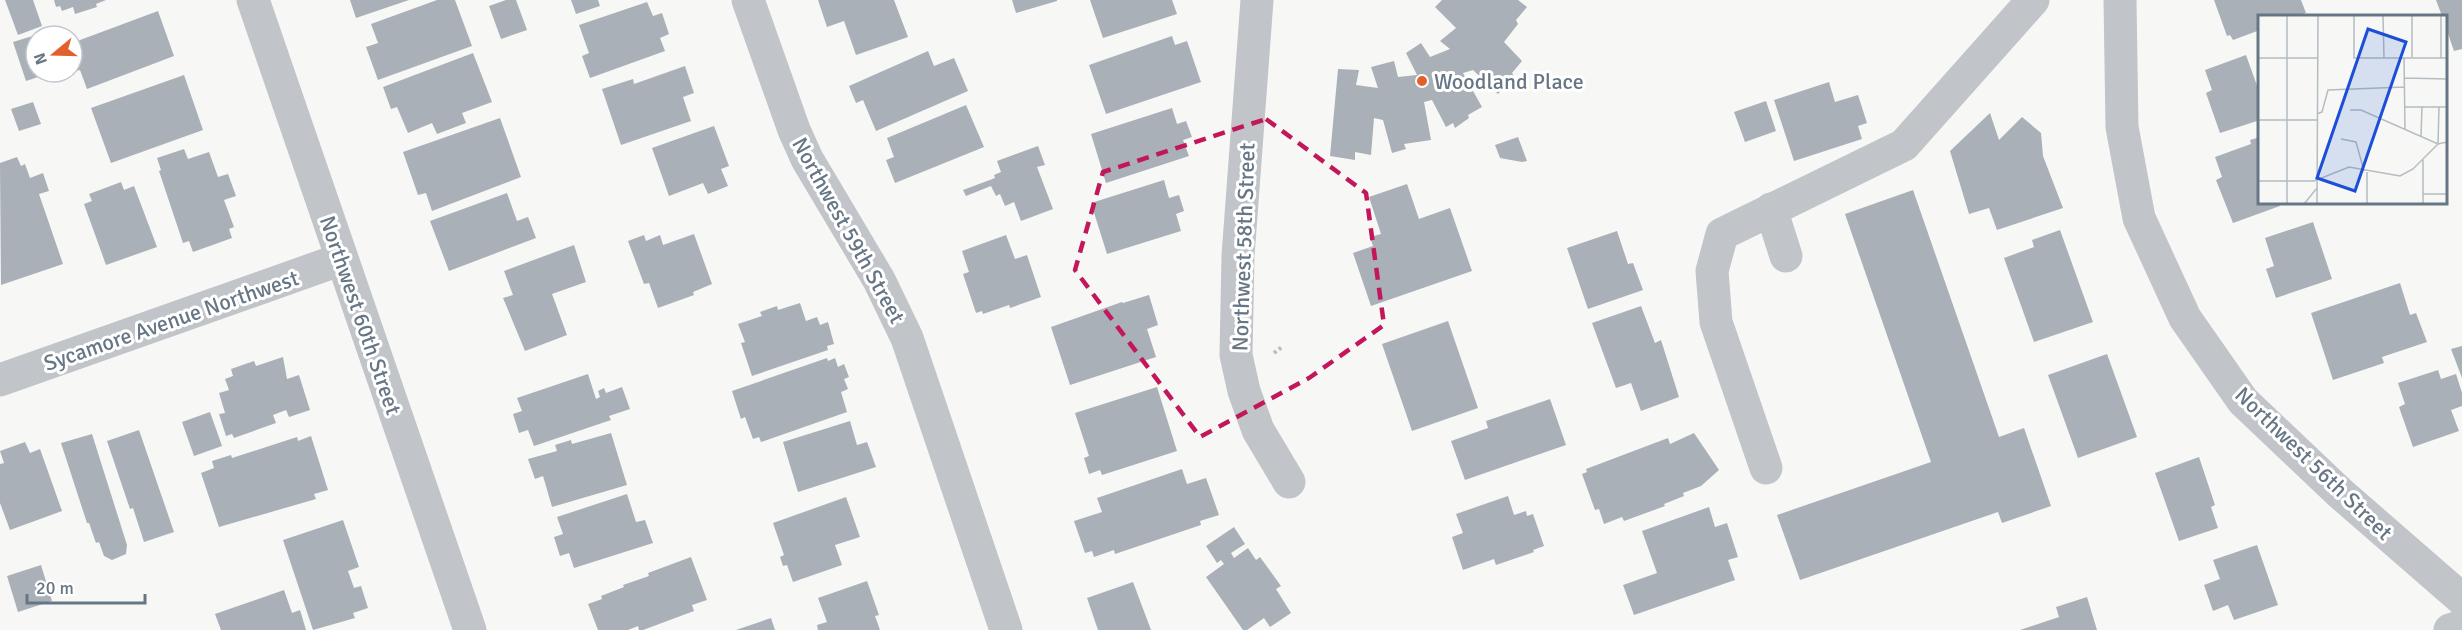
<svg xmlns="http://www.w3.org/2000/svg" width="2462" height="630" font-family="Signika,sans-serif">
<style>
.building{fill:#a9b0b7}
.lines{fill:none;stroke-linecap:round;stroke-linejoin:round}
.path{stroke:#bbbdc0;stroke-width:4;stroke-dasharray:3 3;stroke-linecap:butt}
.minor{stroke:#c1c4c8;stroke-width:33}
.marked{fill:none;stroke:#c2185b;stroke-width:4.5;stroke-dasharray:12 8;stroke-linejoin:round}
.poi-dot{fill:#e1602b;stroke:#fff;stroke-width:2}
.labels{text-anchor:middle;stroke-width:6;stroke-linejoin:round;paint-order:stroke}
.poi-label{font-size:22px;fill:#677685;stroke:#fff;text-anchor:start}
.street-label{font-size:22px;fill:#677685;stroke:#fff}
.inset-road{fill:none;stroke:#b4bcc1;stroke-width:1.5}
.view{fill:#1d4ed8;fill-opacity:0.15;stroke:#1d4ed8;stroke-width:3}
.inset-edge{fill:none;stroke:#677685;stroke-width:3}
</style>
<rect width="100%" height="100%" fill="#f7f8f5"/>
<g class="building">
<polygon points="5,0 33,0 42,26 18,35"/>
<polygon points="54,0 106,0 96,4 97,7 75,14 73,7 62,11 60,6 56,7"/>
<polygon points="350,0 409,0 356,18"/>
<polygon points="437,0 455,0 472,46 378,80 366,47 378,43 371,24"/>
<polygon points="506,0 516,0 527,30 501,39 489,6"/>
<polygon points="571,0 598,0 600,6 576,14"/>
<polygon points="818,0 894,0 908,37 856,55 844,21 827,27"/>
<polygon points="1012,0 1057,0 1057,1 1016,13"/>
<polygon points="1090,0 1172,0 1177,14 1103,38"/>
<polygon points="1442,0 1518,0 1527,7 1516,20 1518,24 1504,42 1522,61 1512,73 1514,76 1498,94 1473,70 1463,73 1482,107 1468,115 1469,118 1455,128 1453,123 1446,127 1432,100 1424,102 1431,140 1404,144 1406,149 1392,153 1383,120 1374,118 1371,155 1355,152 1355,160 1330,156 1338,69 1359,70 1356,85 1378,88 1371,67 1394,61 1398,77 1417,75 1406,53 1421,43 1430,57 1450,49 1440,41 1456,28 1435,7"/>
<polygon points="2214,0 2301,0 2306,13 2296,16 2260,16 2260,30 2233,40 2230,35 2227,36"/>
<polygon points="2436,0 2462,0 2462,49 2454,51 2446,28 2446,16 2442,16"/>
<polygon points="647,2 653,16 662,13 669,34 660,38 665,51 590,78 582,56 589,53 579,25"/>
<polygon points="158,11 174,56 87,89 80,70 76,71 72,60 72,43"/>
<polygon points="52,30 54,36 36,36 36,72 53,72 26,81 13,42"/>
<polygon points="1172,36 1175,45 1187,41 1201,82 1106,114 1089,65"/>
<polygon points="928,51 934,66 954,58 968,91 876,131 863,100 856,103 849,86"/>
<polygon points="473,53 492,102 462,113 466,123 437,134 432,123 408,133 397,107 391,109 383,87"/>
<polygon points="2246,55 2260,94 2260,120 2220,133 2206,93 2212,90 2205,70"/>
<polygon points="685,66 694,93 683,97 691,121 621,145 602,89 633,79 634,84"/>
<polygon points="184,75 203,130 111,163 91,108"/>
<polygon points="1829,82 1835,102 1858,95 1867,123 1858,126 1862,139 1794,161 1774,100"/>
<polygon points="1766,101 1776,131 1745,142 1734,112"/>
<polygon points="33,102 41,124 19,131 11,109"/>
<polygon points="966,105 984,147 895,183 886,160 894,157 887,138"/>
<polygon points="1172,108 1177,124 1186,121 1192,137 1183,140 1189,156 1106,183 1091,134"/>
<polygon points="1990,113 1999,140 2022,117 2041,133 2043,156 2063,208 1997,230 1989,208 1969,214 1950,151"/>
<polygon points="500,118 521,177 432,211 426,193 418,195 403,152"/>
<polygon points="714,126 729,166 721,169 728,186 708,194 703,183 669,196 652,148"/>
<polygon points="1518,137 1527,161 1522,162 1500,158 1495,145"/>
<polygon points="2260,137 2260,202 2279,202 2280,206 2233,223 2216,180 2222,177 2215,157 2251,144 2250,140"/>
<polygon points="1038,146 1045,165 1037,167 1053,209 1021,221 1014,202 1005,206 1000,194 996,196 991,186 966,196 963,190 995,178 994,175 1001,172 997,161"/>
<polygon points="184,149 188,159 209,152 218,177 228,174 236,196 224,200 234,227 229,229 232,238 193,252 189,241 183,243 159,171 161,170 157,158"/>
<polygon points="17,157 21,166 25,164 30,178 43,173 49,191 39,194 63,264 1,285 0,163"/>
<polygon points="1164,180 1169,198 1179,195 1184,211 1176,214 1181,231 1107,254 1091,203"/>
<polygon points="121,182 124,190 134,186 157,247 106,265 84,204 92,201 89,194"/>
<polygon points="1407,184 1419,219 1450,208 1472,271 1371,306 1353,253 1373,246 1370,237 1381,234 1369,197"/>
<polygon points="1913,190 1999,437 2024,428 2051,506 2002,523 1998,512 1800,580 1777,515 1931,462 1845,214"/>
<polygon points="507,193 517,221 528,217 536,238 449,271 430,221"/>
<polygon points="2313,222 2332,279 2276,298 2266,269 2274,266 2265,238"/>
<polygon points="2060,230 2093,322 2034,342 2004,258 2034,247 2032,240"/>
<polygon points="1617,231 1628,264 1633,263 1643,290 1588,309 1567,248"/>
<polygon points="694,234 712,284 693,292 694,295 658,308 649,283 644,284 628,241 644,235 646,241 660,235 663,245"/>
<polygon points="1006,235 1015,259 1027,255 1041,297 1010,308 1009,305 983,314 982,311 976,313 963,274 969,272 962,251"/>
<polygon points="574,245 586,282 552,294 567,335 525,351 503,298 513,295 504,271"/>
<polygon points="2400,283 2410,315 2416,313 2427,342 2382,357 2384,363 2333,380 2311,313"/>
<polygon points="1149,295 1158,325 1147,329 1156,357 1070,385 1051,327 1122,302 1123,303"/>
<polygon points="800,303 806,321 817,317 820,325 828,322 834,344 827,346 828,350 752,376 741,343 745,342 738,324 762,316 760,312 777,306 778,310"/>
<polygon points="1641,306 1655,343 1661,340 1679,397 1641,411 1631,383 1616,388 1592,323"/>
<polygon points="1448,321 1478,408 1412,431 1382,344"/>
<polygon points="2462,346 2462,378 2451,349"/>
<polygon points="2107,354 2137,437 2078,458 2048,375"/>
<polygon points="283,357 287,379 299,375 310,410 289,417 286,410 273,415 276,423 234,438 232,434 226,436 219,414 225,413 219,393 229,390 225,379 233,376 231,369 254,361 256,366"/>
<polygon points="827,358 828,361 835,358 838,367 844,364 849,377 844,379 848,389 841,392 847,412 761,442 759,437 753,439 745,417 741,419 732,391"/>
<polygon points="2438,370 2441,379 2456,374 2462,393 2462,406 2451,410 2459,431 2413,447 2399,407 2405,404 2398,383"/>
<polygon points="588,374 596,399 600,397 598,391 604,388 606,393 622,387 630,409 609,416 611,420 534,446 528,430 519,433 513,414 522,411 517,398"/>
<polygon points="1157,387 1177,451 1102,475 1100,470 1089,474 1084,458 1089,456 1075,413"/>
<polygon points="1550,399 1566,445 1465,480 1451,441 1488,428 1486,421"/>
<polygon points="210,412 222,446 194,456 182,422"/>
<polygon points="850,421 857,445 867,442 876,467 798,492 783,442"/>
<polygon points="139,430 174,532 144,542 133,508 130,509 107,441"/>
<polygon points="611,433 627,485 552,507 543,476 535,479 528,459 557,451 555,445 571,440 572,444"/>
<polygon points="1694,433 1719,470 1701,486 1683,493 1684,496 1664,504 1665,506 1624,521 1622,517 1604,524 1599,509 1595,510 1582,474 1587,472 1586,469 1668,438 1670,444"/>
<polygon points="92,434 127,545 126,554 112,560 104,556 99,542 96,543 89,523 87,523 61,443"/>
<polygon points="311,436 328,490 314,494 316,499 219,527 201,473 214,468 212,461 231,455 232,458 297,437 298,441"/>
<polygon points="25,442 30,453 40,449 62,511 10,530 0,503 0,464 4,463 0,451"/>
<polygon points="2199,457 2215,505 2211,507 2218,528 2179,541 2155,473"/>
<polygon points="1182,469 1187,484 1206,478 1219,515 1200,521 1201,525 1115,554 1114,550 1094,557 1092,551 1085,553 1074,521 1102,512 1097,498"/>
<polygon points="627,494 636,522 645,520 653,543 574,568 569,553 560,556 554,537 563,534 557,517"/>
<polygon points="1508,496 1514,515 1526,511 1527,516 1533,514 1544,546 1533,550 1534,552 1496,565 1494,559 1463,570 1452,537 1463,533 1456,514"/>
<polygon points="846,497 860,537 835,545 842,565 793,582 787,565 783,566 780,557 784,555 773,523"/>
<polygon points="1709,507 1715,527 1727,523 1738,557 1728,560 1735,580 1634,615 1623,585 1657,573 1642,531"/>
<polygon points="343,520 359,567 348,571 354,588 361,586 368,608 353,613 355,618 313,630 283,540"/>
<polygon points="1234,527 1245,544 1231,553 1234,558 1248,548 1256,560 1260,557 1281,586 1276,589 1291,613 1270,627 1264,618 1247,630 1243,630 1206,577 1224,564 1221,560 1217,563 1206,546"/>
<polygon points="2257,545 2278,605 2234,620 2228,605 2213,611 2204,585 2220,579 2213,560"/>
<polygon points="691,557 707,600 692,605 694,611 643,630 639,630 638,626 628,630 598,630 588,604 602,599 601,596 624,587 623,585 649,576 648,573"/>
<polygon points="41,565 52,601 18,612 7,576"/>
<polygon points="867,581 879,615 875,616 880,630 818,630 817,625 827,622 818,598"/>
<polygon points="1133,582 1151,630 1098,630 1087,598"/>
<polygon points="284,590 292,613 300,610 306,630 221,630 215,614"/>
<polygon points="2087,597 2097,630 2020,630 2059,617 2056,607"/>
<polygon points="771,618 775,630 736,630"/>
</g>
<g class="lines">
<polyline class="path" points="1274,353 1282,347"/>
<g class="minor">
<polyline points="253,0 470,630"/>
<polyline points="748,0 794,130 807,159 879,280 907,338 1006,630"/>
<polyline points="1257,0 1238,256 1236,355 1244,391 1258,430 1289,482"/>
<polyline points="2120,0 2122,127 2139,218 2185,318 2243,401 2340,493 2462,599"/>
<polyline points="1771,209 1786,256"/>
<polyline points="0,380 342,259"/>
<polyline points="1766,468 1716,322 1712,271 1722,234 1904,145 2033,0"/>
<polyline points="2450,630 2462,626"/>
</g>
</g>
<path class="marked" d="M1266 119 1366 193 1384 325 1309 378 1200 437 1075 270 1103 172Z"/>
<circle class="poi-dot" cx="1422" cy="81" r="6"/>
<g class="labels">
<g class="poi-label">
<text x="1434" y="89">Woodland Place</text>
</g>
<g class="street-label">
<text transform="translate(849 230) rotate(61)" y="8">Northwest 59th Street</text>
<text transform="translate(1243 247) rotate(-88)" y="8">Northwest 58th Street</text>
<text transform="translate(361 315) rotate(71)" y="8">Northwest 60th Street</text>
<text transform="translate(171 320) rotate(-19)" y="8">Sycamore Avenue Northwest</text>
<text transform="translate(2314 463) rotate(44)" y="8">Northwest 56th Street</text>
</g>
</g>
<g transform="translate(2258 15)">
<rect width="189" height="189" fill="#f7f8f5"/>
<path class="inset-road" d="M29 0V189M96 0V43H189M125 0 126 43M183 0V43M154 42V0M0 43H60M146 43 147 114M146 63 189 64M147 92H189M92 95H103L180 129 189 127M59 99 64 97 70 75 146 72M0 105H59M163 121 164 92M83 124 98 127 106 156M180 129 181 92M0 166H56L91 152 142 161 155 154 180 129M165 179H189M46 189 59 173M59 189 60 0M109 189V157M165 189V145"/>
<path class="view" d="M110 14 148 27 97 176 59 163Z"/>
<rect width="189" height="189" class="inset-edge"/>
</g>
<g transform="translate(54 54) rotate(251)"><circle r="28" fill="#ffffff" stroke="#c2c8ce" stroke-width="1.5"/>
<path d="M0-4.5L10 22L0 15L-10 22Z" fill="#e1602b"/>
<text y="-9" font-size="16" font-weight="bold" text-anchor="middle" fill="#677685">N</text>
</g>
<path d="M27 594v9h118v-9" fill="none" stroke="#677685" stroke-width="3"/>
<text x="36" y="594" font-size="18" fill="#677685" stroke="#ffffff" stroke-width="4.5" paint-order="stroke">20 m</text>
</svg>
